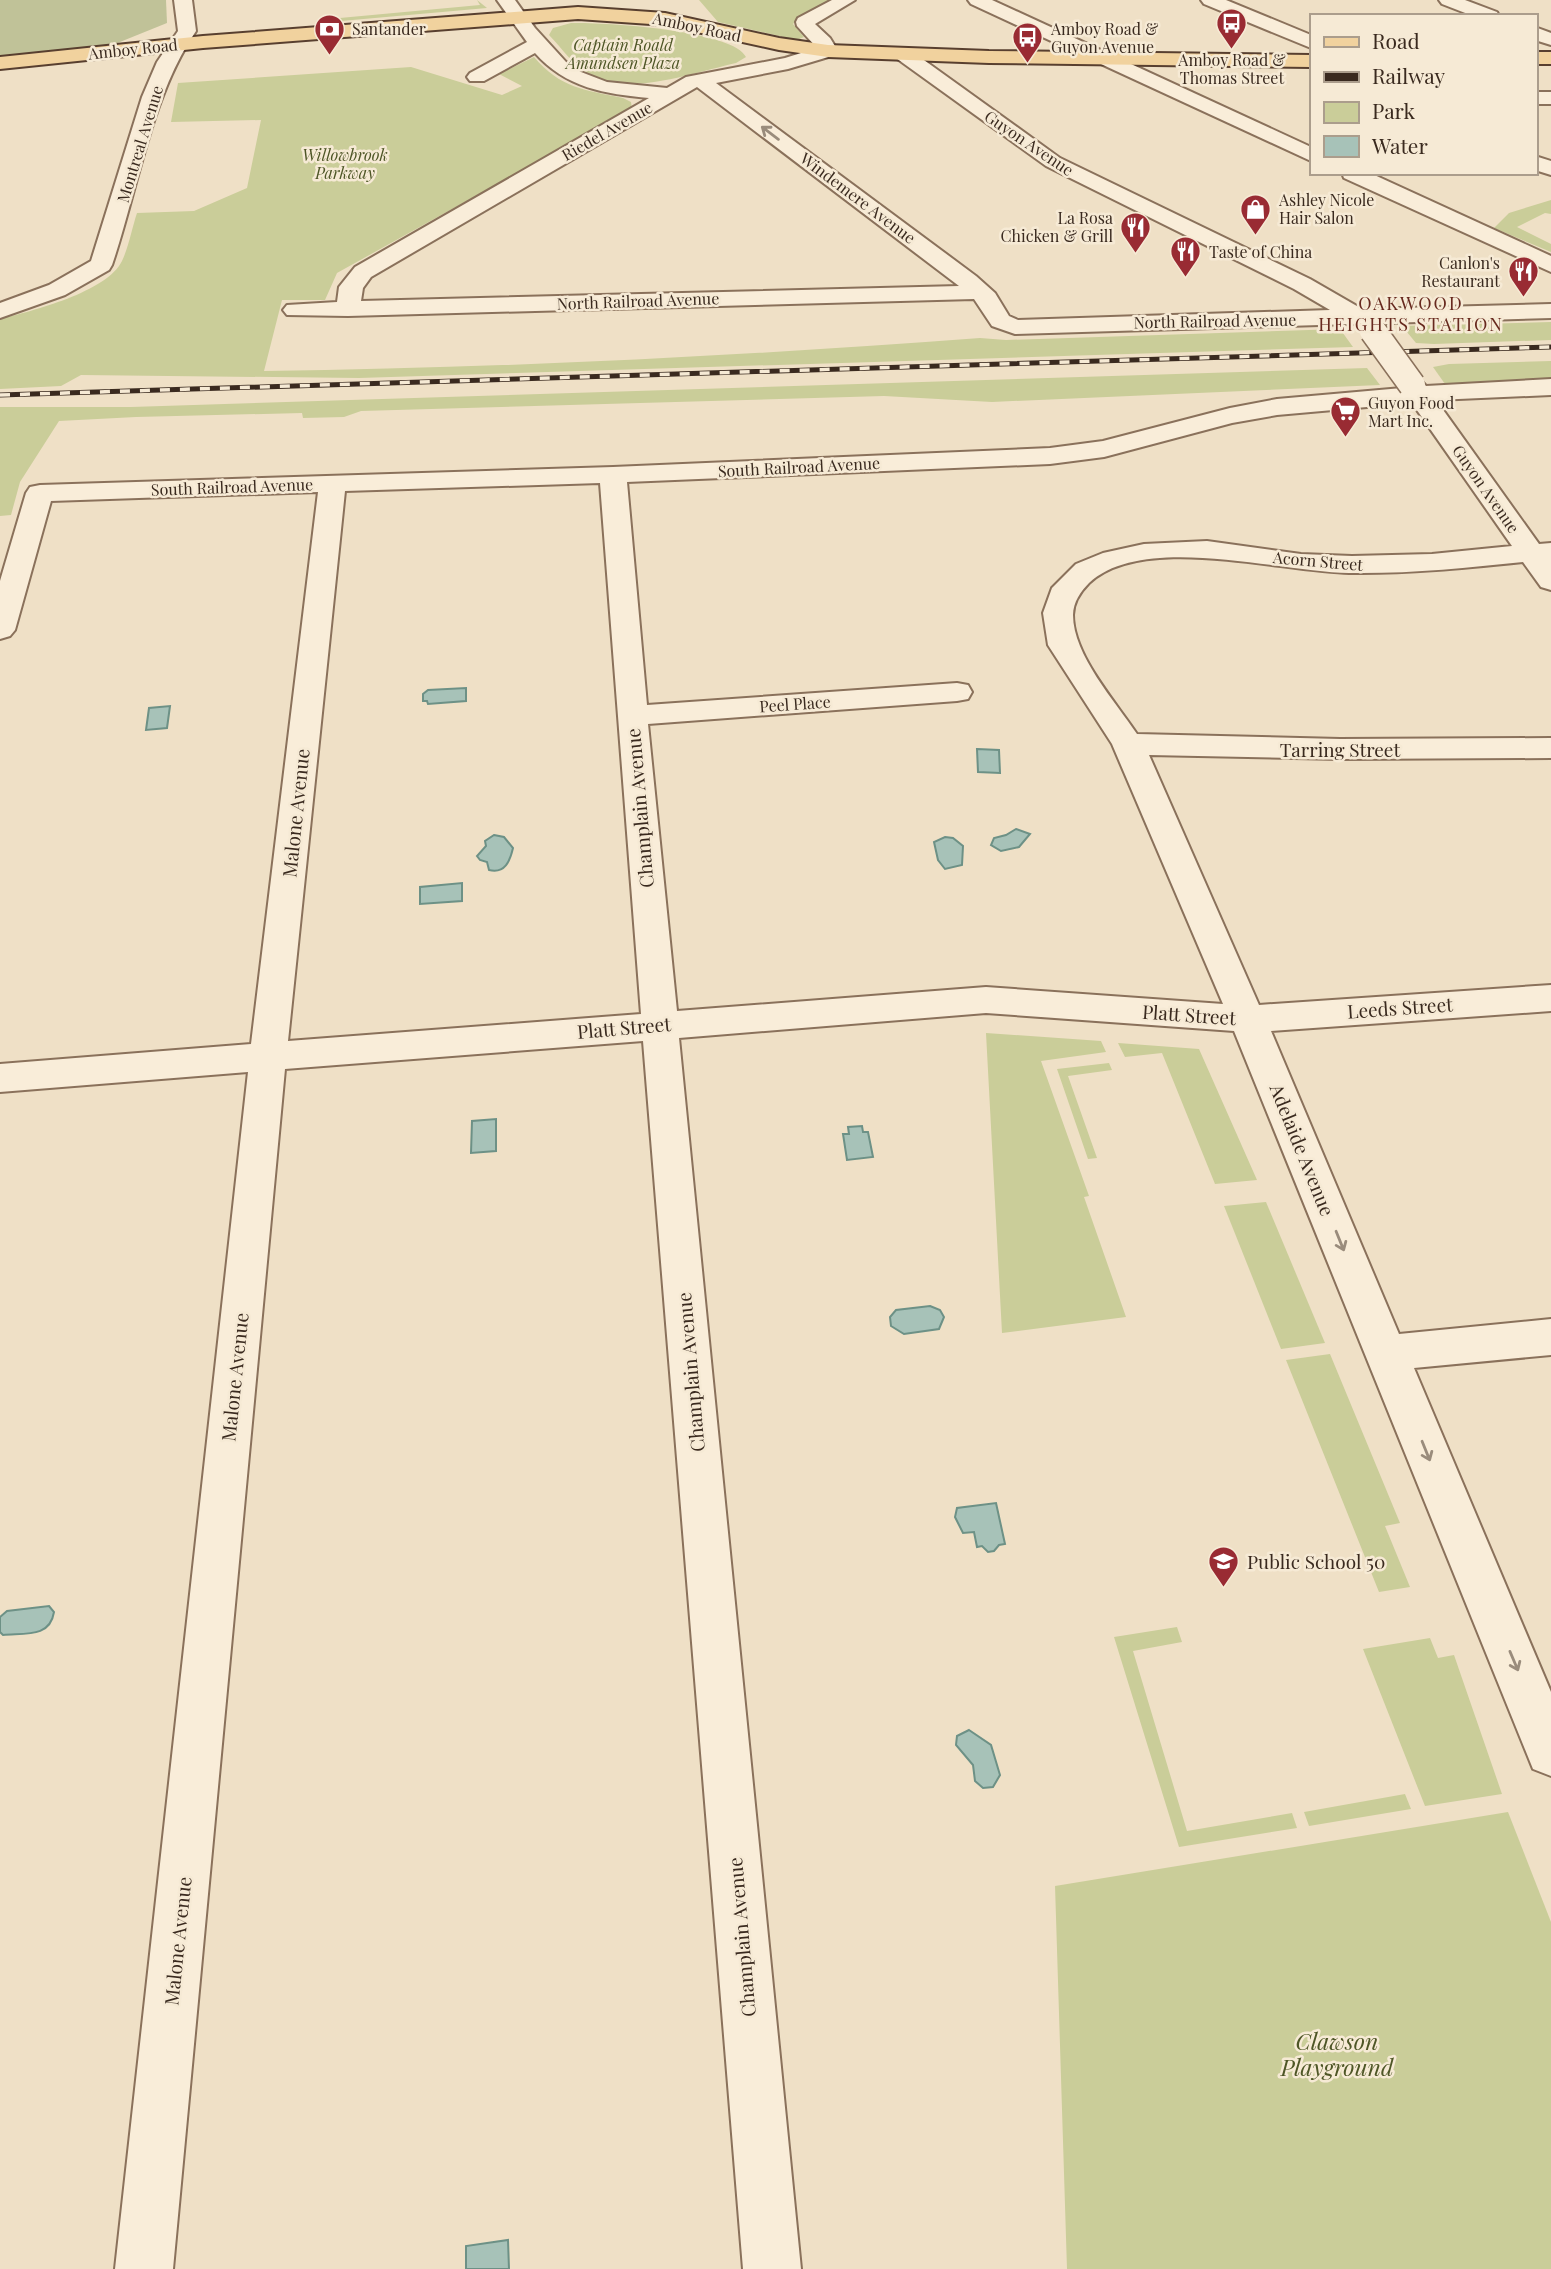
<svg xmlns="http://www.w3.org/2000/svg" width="1551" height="2269" font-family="'Playfair Display',serif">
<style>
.green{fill:#cacd99}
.cemetery{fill:#c0c298}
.water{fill:#a7c2b8;stroke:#6d9186;stroke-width:2}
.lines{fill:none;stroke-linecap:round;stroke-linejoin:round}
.minor-casing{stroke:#8a715b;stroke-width:4}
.major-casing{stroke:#583f2f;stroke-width:4}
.minor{fill:#f9edd9;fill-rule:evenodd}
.major{fill:#f1d29e;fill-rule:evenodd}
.rail-casing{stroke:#3a2a1f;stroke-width:5}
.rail{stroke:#f6ead5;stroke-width:3.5;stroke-dasharray:10;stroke-linecap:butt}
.minor-bridge-casing{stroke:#8a715b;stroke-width:29;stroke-linecap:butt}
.minor-bridge{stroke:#f9edd9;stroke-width:26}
.oneway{stroke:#9a8c7c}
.labels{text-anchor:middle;stroke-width:5;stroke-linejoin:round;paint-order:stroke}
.far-street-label{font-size:16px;fill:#3a2a1f;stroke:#f6ead5}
.far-poi-label{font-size:16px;fill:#3a2a1f;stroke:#f6ead5;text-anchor:start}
.far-park-label{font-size:16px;font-style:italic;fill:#4e5626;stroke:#f6ead5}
.far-neighbourhood-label{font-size:18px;letter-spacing:2px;fill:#67291e;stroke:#f6ead5}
.street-label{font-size:19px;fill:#3a2a1f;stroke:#f6ead5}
.poi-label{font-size:19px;fill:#3a2a1f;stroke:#f6ead5;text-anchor:start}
.near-park-label{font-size:23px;font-style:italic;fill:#4e5626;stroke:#f6ead5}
</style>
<rect width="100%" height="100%" fill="#efe0c6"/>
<g class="green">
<polygon points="477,0 487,8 330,22 329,19 480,5"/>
<polygon points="699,0 832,0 798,18 793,24 804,37 797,40 718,22"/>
<path d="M571 23C601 22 734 30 746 57L736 63C696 72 630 96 592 77 575 68 562 48 549 35L553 28Z"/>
<path d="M534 57C560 88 585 90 623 98L631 102 632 109 337 273 325 300H282L264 371C503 368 742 356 980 338L1006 340 1340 329 1353 347 359 378 81 375 61 386 0 389V319C32 311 107 292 122 261 129 246 132 228 137 213L194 211 247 188 261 120 171 122 178 83 411 67 502 95 522 86 499 74Z"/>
<polygon points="1551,200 1551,214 1545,213 1517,227 1551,244 1551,252 1494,228 1509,213"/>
<polygon points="1551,322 1551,340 1434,344 1416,343 1402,326"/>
<polygon points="1551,361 1551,379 1445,384 1433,367 1449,364"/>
<polygon points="1367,368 1380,385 992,402 884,396 361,411 344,417 303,418 302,413 136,417 59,421 20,482 11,515 0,516 0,407 131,407"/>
<polygon points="986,1033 1101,1041 1106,1052 1041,1061 1089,1196 1084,1197 1126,1317 1002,1333"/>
<polygon points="1118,1043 1199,1049 1257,1180 1215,1184 1162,1053 1125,1057"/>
<polygon points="1109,1063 1112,1070 1068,1076 1097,1158 1088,1159 1057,1069"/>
<polygon points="1266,1202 1325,1343 1281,1349 1224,1206"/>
<polygon points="1330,1354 1400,1523 1385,1526 1410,1587 1379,1592 1286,1360"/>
<polygon points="1177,1627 1182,1642 1133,1651 1187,1831 1292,1813 1297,1828 1179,1847 1114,1637"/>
<polygon points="1430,1638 1438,1658 1454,1655 1502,1794 1425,1806 1363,1649"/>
<polygon points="1405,1794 1411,1809 1309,1826 1304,1812"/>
<polygon points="1508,1812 1551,1922 1551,2269 1067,2269 1055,1886"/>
</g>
<polygon class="cemetery" points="0,0 166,0 167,23 115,44 0,58"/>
<g class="water">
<polygon points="466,688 466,701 428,704 427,701 423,701 423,694 428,690"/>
<polygon points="170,706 167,728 146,730 149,708"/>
<polygon points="977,749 999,750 1000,773 978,772"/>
<polygon points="1016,829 1030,834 1019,847 1001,851 991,845 994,838 1006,835"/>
<path d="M494 835 504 837 513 848C510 861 505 874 489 870L487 862 480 860 477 856 486 846 485 841Z"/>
<polygon points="945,837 953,838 963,846 962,865 945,869 938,860 934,842"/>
<polygon points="462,883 462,901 420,904 420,887"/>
<polygon points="496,1119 496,1151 471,1153 472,1121"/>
<polygon points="862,1126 863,1132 868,1132 873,1157 847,1160 843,1134 849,1134 848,1127"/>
<polygon points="930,1306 940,1310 944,1317 939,1329 904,1334 891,1326 890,1317 896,1310"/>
<polygon points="996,1503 1005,1544 999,1545 994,1551 988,1552 982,1546 977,1547 974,1532 963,1533 955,1517 957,1508"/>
<path d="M49 1606 54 1612C50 1638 25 1633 3 1635L0 1632V1617L7 1611Z"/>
<polygon points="969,1730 991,1745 1000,1775 993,1787 983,1788 975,1781 973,1765 956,1745 957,1736"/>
<polygon points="508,2240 509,2269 466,2269 466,2246"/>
</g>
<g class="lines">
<defs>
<g id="minor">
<path d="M174 0H192L196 31C151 96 138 189 112 265L109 270 65 295 0 318V303L49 285 91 261 142 97 157 62 178 31Z"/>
<path d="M497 0H515L535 28 566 62 581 72 607 82 667 88 686 77 785 58 817 48 797 26 796 22 798 18 832 0H855L815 24 830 38 838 51 835 55 788 69 716 83 976 276 995 293 1009 316 1018 320 1330 310 1294 289 1046 166 896 58 893 54 896 50H910L1060 158 1310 279 1362 309 1551 304V318L1015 334 992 326 974 299 348 316 287 315 283 310 287 305 337 302 339 287 355 267 649 98C605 94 566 88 535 53L484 81H470L467 77 470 73 527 42ZM697 87 959 286 361 301 363 288 371 277Z"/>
<polygon points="968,0 992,0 1311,147 1311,161 971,4"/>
<polygon points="1201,0 1226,0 1311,35 1311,48 1204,4"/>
<polygon points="1439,0 1465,0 1497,12 1499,16 1473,16 1442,4"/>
<polygon points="1535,27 1551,33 1551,45 1535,40"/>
<rect x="1535" y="92" width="16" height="12"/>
<polygon points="1535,156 1551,161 1551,175 1535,170"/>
<polygon points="1342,173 1370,173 1551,256 1551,272 1344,178"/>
<path d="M1412 377 1421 380 1426 386 1551 379V395L1436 400 1539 544 1551 543V590L1541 587 1523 562C1465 568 1407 574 1349 573 1280 572 1143 532 1089 583 1081 591 1073 602 1073 615 1073 655 1115 701 1137 734L1340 739 1551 738V758L1340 759 1149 755 1259 1005 1551 985V1011L1271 1031 1399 1334 1551 1319V1355L1414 1368 1551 1692V1776L1533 1769 1234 1031 986 1013 679 1038 801 2269H743L643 1041 285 1069 173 2269H115L248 1072 0 1092V1064L251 1044 318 492 51 501 15 630 10 636 0 639V581L26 493 30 487 40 485 613 467 1050 448 1103 441 1230 408 1277 399 1402 388 1399 385 1403 380ZM1412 403 1512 546 1432 554 1352 556 1301 554 1207 541 1144 544 1103 553 1076 564 1052 588 1043 613 1048 645 1112 744 1223 1004 986 987 677 1011 648 724 957 701 968 699 972 692 968 685 957 683 647 705 627 482 1050 464 1104 457 1232 423 1277 415ZM600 483 641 1014 288 1041 345 491Z"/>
</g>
<g id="major">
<polygon points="578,7 665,13 779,38 828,45 989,51 1311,55 1311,67 989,63 828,57 779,50 665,25 578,19 203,48 0,69 0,57 203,36"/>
<rect x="1535" y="52" width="16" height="12"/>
</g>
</defs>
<use href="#minor" class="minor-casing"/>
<use href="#major" class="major-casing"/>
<use href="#minor" class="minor"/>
<use href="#major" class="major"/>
<defs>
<polyline id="rail" points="0,395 1551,347"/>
</defs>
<use href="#rail" class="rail-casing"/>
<use href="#rail" class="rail"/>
<defs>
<polyline id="minor-bridge" points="1373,331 1412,385"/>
</defs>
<use href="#minor-bridge" class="minor-bridge-casing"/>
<use href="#minor-bridge" class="minor-bridge"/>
</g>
<defs><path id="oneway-shaft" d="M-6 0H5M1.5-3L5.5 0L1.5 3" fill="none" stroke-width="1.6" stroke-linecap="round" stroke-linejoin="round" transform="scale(1.75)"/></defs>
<g class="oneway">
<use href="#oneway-shaft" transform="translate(770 133) rotate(-143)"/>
<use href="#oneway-shaft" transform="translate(1340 1241) rotate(68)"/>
<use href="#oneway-shaft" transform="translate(1426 1451) rotate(68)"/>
<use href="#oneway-shaft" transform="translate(1514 1661) rotate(67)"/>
</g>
<defs>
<symbol id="bus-pin" viewBox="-11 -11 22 30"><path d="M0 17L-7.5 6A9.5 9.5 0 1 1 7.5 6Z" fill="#992b33" stroke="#f6ead5"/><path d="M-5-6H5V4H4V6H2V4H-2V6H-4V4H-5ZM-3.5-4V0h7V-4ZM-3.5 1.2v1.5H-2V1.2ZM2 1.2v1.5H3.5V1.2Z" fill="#fff"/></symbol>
<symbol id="bank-pin" viewBox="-11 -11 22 30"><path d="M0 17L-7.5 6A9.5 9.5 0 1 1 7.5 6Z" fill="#992b33" stroke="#f6ead5"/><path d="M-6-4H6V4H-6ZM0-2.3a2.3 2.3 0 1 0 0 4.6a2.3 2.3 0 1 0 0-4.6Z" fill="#fff"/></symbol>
<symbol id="shop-pin" viewBox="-11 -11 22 30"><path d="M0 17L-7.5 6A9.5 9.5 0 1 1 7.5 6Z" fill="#992b33" stroke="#f6ead5"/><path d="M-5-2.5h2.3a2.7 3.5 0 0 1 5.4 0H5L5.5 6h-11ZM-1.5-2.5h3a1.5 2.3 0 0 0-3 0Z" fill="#fff"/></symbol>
<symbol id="restaurant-pin" viewBox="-11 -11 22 30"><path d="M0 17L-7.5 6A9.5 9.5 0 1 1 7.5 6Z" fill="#992b33" stroke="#f6ead5"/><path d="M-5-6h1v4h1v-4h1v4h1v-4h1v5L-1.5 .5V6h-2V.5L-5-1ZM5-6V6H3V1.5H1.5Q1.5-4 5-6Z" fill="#fff"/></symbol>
<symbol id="supermarket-pin" viewBox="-11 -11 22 30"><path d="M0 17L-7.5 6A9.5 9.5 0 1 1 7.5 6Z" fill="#992b33" stroke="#f6ead5"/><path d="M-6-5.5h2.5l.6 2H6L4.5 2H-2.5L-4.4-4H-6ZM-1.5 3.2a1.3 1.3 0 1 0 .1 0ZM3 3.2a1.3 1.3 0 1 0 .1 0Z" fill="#fff"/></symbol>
<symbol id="school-pin" viewBox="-11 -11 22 30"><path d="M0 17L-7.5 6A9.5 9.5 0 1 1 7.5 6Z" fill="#992b33" stroke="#f6ead5"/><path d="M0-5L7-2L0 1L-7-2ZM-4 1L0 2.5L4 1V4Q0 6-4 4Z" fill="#fff"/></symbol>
</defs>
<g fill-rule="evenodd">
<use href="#bus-pin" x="1214" y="6" width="35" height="47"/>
<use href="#bank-pin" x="312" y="12" width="35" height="47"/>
<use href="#bus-pin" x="1010" y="20" width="35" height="47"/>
<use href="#shop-pin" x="1238" y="192" width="35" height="47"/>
<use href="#restaurant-pin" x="1118" y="210" width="35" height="47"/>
<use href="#restaurant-pin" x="1168" y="234" width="35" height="47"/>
<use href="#restaurant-pin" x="1506" y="254" width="35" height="47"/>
<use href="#supermarket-pin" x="1328" y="394" width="35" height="47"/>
<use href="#school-pin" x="1206" y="1544" width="35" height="47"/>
</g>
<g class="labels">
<g class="far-street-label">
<text transform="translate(697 27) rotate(12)" y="6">Amboy Road</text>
<text transform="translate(133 49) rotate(-6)" y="6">Amboy Road</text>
<text transform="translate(607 131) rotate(-30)" y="6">Riedel Avenue</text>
<text transform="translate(1029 143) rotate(34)" y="6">Guyon Avenue</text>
<text transform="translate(140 144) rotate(-73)" y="6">Montreal Avenue</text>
<text transform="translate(858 198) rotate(37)" y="6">Windemere Avenue</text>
<text transform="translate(638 301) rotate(-2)" y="6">North Railroad Avenue</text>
<text transform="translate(1215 321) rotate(-1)" y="6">North Railroad Avenue</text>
<text transform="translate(799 467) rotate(-3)" y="6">South Railroad Avenue</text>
<text transform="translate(232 487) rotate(-2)" y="6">South Railroad Avenue</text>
<text transform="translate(1486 489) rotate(55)" y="6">Guyon Avenue</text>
<text transform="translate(1318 561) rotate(5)" y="6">Acorn Street</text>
<text transform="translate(795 704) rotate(-4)" y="6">Peel Place</text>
</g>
<g class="far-poi-label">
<text x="352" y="35">Santander</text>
<text x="1051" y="35">Amboy Road &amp;<tspan x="1051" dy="18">Guyon Avenue</tspan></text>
<text x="1232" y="66" text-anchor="middle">Amboy Road &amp;<tspan x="1232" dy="18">Thomas Street</tspan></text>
<text x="1279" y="206">Ashley Nicole<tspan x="1279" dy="18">Hair Salon</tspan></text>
<text x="1113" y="224" text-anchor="end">La Rosa<tspan x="1113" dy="18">Chicken &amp; Grill</tspan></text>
<text x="1209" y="258">Taste of China</text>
<text x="1500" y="269" text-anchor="end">Canlon's<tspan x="1500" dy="18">Restaurant</tspan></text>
<text x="1368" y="409">Guyon Food<tspan x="1368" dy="18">Mart Inc.</tspan></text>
</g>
<g class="far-park-label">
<text x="623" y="51">Captain Roald<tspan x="623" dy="18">Amundsen Plaza</tspan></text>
<text x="345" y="161">Willowbrook<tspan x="345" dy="18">Parkway</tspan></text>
</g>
<g class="far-neighbourhood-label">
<text x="1411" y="310">OAKWOOD<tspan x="1411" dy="21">HEIGHTS STATION</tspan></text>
</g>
<g class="street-label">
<text x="1340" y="757">Tarring Street</text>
<text transform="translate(640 808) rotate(-95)" y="7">Champlain Avenue</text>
<text transform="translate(296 813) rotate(-84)" y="7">Malone Avenue</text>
<text transform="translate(1400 1008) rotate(-4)" y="7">Leeds Street</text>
<text transform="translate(1189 1015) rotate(4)" y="7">Platt Street</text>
<text transform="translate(624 1028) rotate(-5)" y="7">Platt Street</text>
<text transform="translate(1302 1150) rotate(68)" y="7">Adelaide Avenue</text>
<text transform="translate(691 1372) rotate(-95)" y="7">Champlain Avenue</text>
<text transform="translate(235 1377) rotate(-84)" y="7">Malone Avenue</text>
<text transform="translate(742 1937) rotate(-95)" y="7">Champlain Avenue</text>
<text transform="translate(178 1941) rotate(-84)" y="7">Malone Avenue</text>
</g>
<g class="poi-label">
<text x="1247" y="1569">Public School 50</text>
</g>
<g class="near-park-label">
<text x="1337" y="2050">Clawson<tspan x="1337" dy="26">Playground</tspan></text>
</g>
</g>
<rect x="1310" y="14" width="228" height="161" fill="#f6ead5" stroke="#ab9d8c" stroke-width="2"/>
<rect x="1324" y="37" width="35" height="10" fill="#f1d29e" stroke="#ab9d8c" stroke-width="2"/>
<text x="1372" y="49" font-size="21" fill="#3a2a1f">Road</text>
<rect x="1324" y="72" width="35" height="10" fill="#3a2a1f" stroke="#ab9d8c" stroke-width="2"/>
<text x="1372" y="84" font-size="21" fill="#3a2a1f">Railway</text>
<rect x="1324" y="102" width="35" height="21" fill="#cacd99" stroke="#ab9d8c" stroke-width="2"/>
<text x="1372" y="119" font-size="21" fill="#3a2a1f">Park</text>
<rect x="1324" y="136" width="35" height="21" fill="#a7c2b8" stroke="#ab9d8c" stroke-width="2"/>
<text x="1372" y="154" font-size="21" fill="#3a2a1f">Water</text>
</svg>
